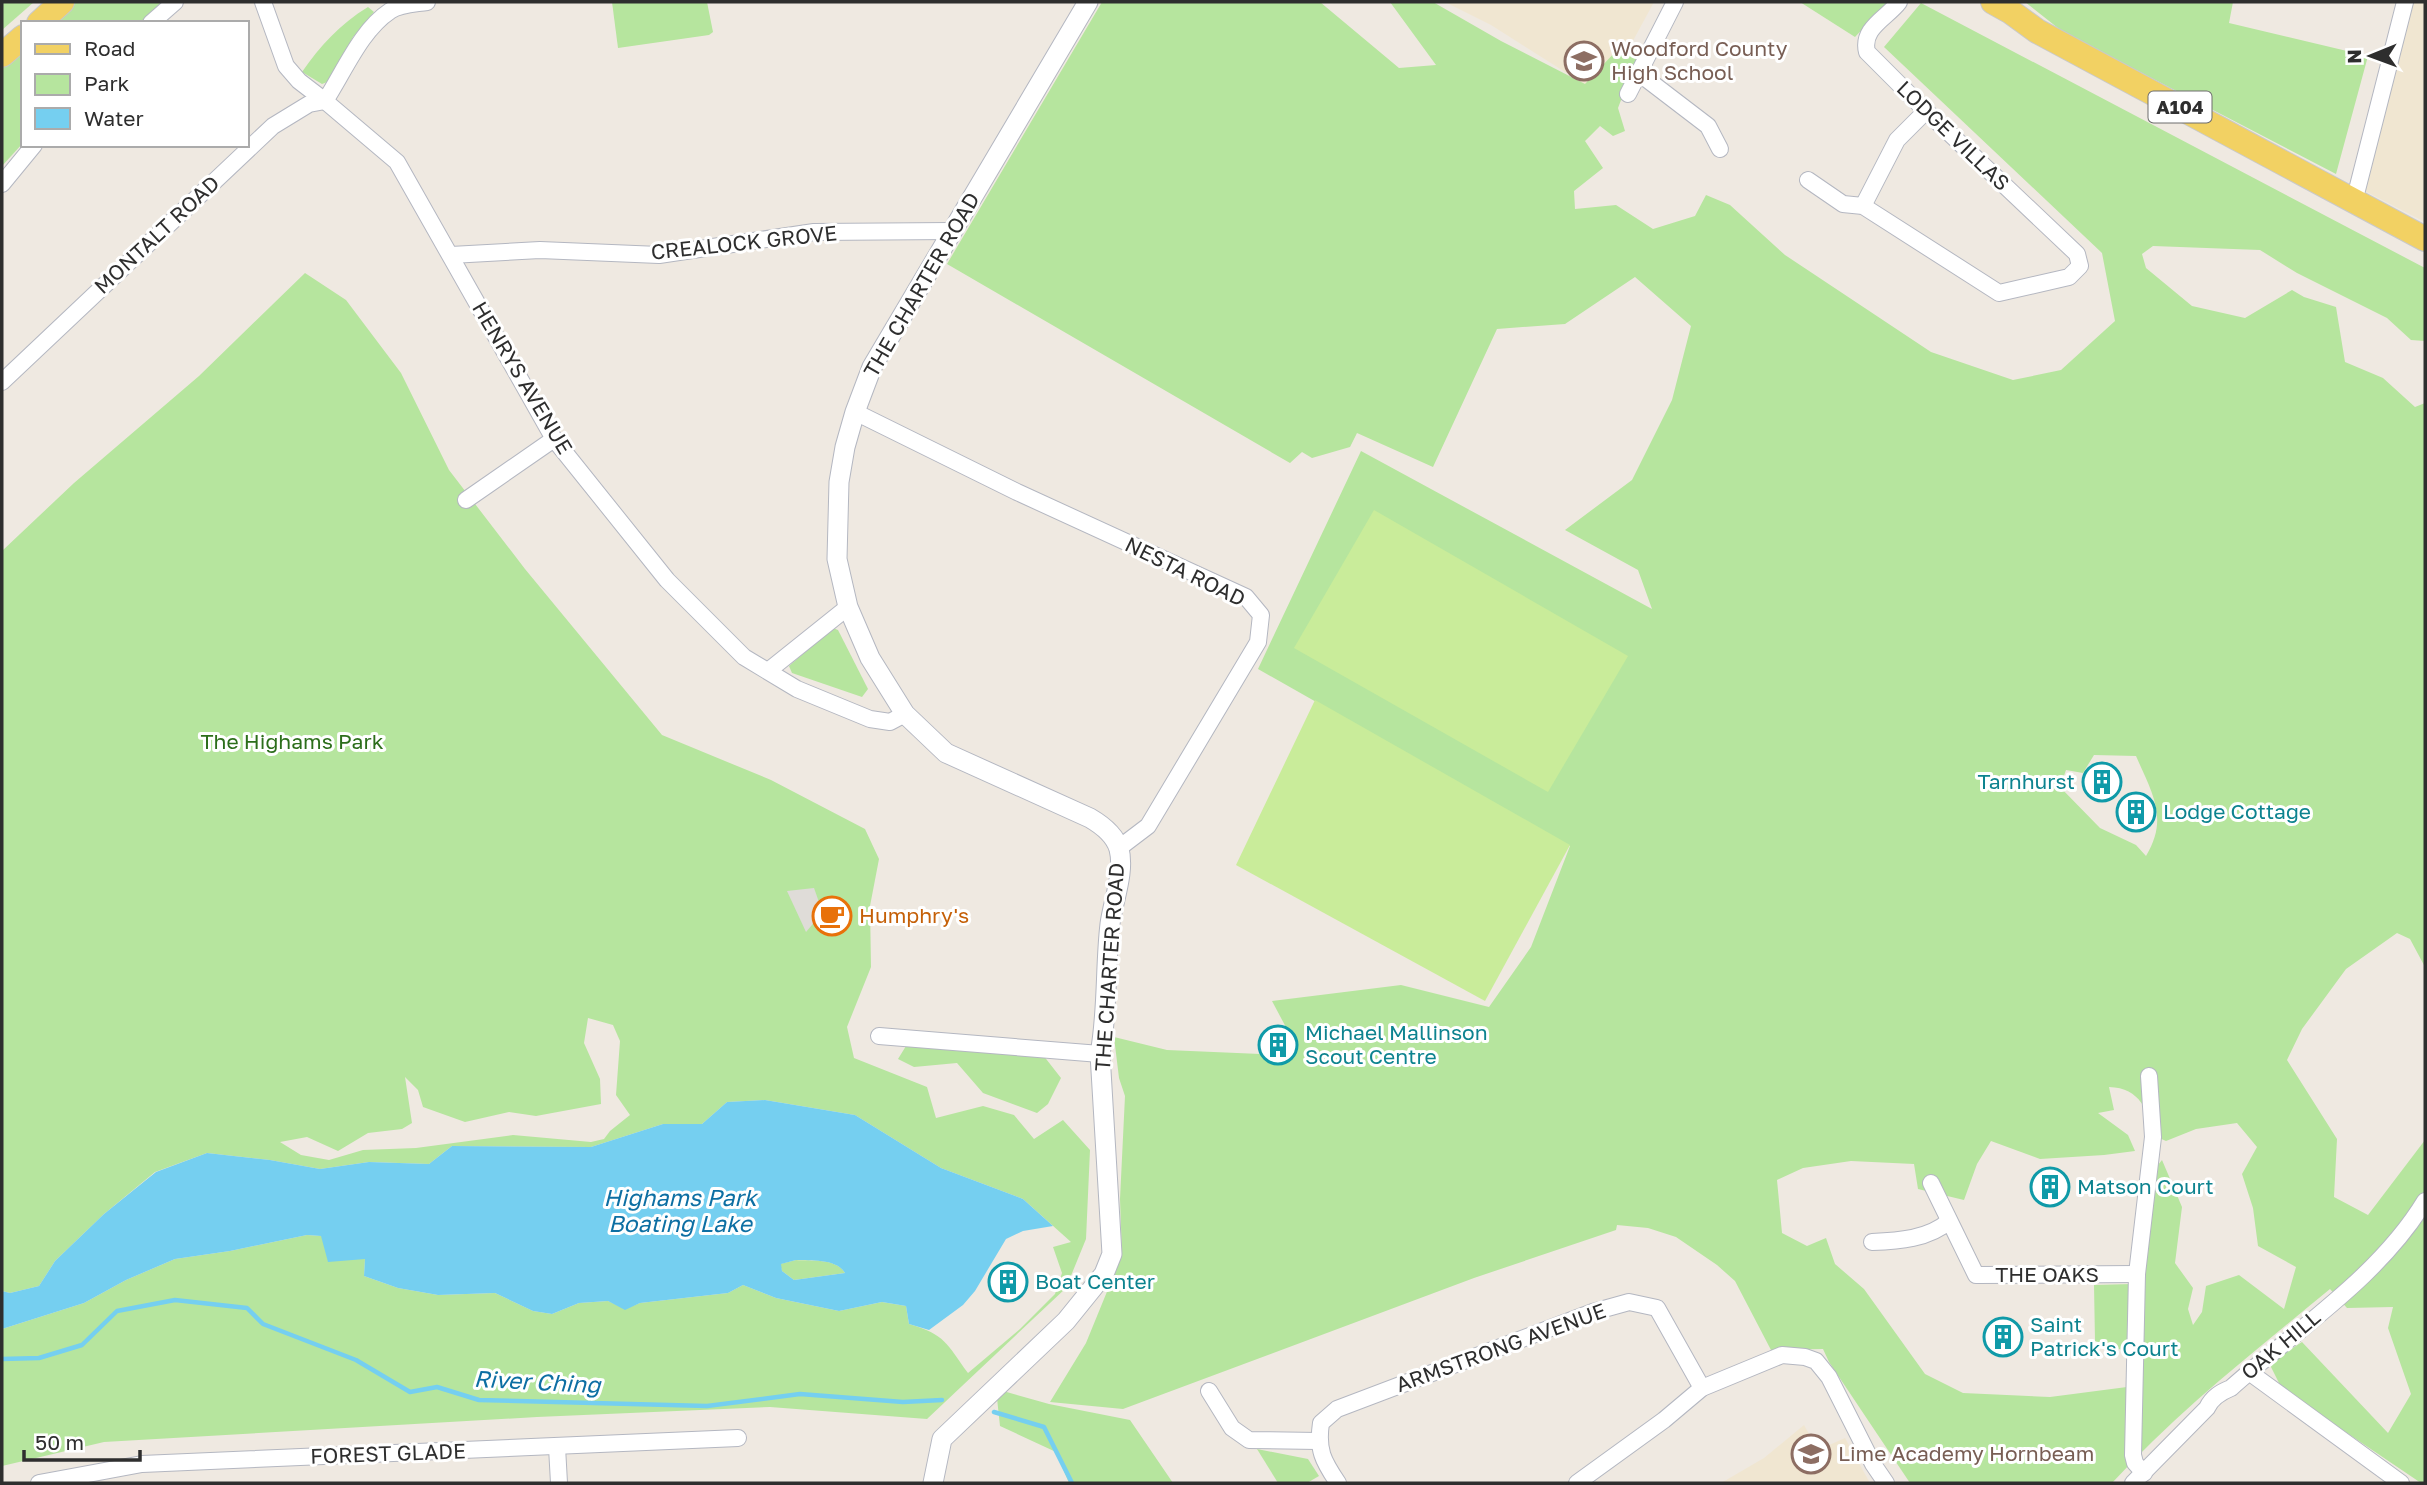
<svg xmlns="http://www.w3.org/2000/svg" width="2427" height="1485" font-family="'Golos Text',sans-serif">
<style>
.education{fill:#f0e6d1}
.green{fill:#b6e59e;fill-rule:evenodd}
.pitch{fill:#c9ec9a}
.plaza{fill:#dfdcd8}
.water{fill:#75cff0;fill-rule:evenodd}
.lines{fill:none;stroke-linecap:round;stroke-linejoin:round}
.stream{stroke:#75cff0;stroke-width:4.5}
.minor-casing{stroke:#b4b7c1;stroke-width:18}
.tertiary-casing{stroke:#b4b7c1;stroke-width:21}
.primary-casing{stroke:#c9c9c9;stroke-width:26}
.minor{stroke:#fff;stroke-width:16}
.tertiary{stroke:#fff;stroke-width:19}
.primary{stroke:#f2d163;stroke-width:24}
.labels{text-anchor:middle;stroke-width:6;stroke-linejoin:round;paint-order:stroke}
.shield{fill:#fff;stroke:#6d6d6d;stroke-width:2}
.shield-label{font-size:19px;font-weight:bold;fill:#2e2e2e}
.education-label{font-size:21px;fill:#785e54;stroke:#fff;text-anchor:start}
.street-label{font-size:21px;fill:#2e2e2e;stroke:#fff}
.park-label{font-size:21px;fill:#2c6e1b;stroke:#fff}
.culture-label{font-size:21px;fill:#0d838f;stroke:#fff;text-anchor:start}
.food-label{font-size:21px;fill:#c56008;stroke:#fff;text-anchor:start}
.water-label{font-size:23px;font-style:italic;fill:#0d6fa3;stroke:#fff}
</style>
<rect width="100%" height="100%" fill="#efe9e1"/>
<g class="education">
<polygon points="1445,2 1654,2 1603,96 1491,25"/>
<polygon points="2413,2 2425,2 2425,222 2365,191"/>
<polygon points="1804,1425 1818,1450 1845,1438 1870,1483 1721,1483 1764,1458"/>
</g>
<g class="green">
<polygon points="2,2 34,2 2,30"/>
<polygon points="74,2 162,2 140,23 52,23"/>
<polygon points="612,2 707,2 713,32 709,35 618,48"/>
<path d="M1102 2H1320L1399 68 1436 65 1390 2H1433L1501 41 1585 84 1617 50 1637 58 1618 108 1625 131 1613 136 1600 126 1585 141 1603 168 1574 191 1575 209 1616 205 1653 229 1695 216 1706 195 1730 205 1785 255 1931 352 2013 380 2061 370 2115 321 2102 253 1884 47 1921 3 2425 268V341L2411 340 2387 318 2297 273 2260 250 2153 246 2142 254 2146 268 2192 306 2245 318 2292 290 2304 297 2336 307 2345 362 2383 378 2415 407 2425 403V967L2410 939 2397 933 2346 969 2302 1029 2287 1060 2337 1139 2334 1197 2368 1215 2425 1140V1483H2421L2282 1389 2269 1363 2302 1342 2388 1433 2411 1394 2388 1328 2393 1307 2347 1308 2330 1289C2255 1351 2178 1411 2112 1483H1910L1829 1362 1823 1349 1771 1350 1735 1281 1717 1265 1676 1237 1648 1228 1617 1225 1616 1230 1474 1278 1123 1409 1050 1402 1086 1343 1122 1255 1120 1199 1125 1096 1119 1078 1114 1037 1167 1050 1282 1055 1297 1048 1272 1001 1401 985 1489 1007 1531 947 1570 846 1258 669 1361 451 1652 609 1638 570 1565 530 1632 480 1672 400 1691 326 1635 277 1565 324 1497 329 1433 467 1357 433 1350 447 1312 458 1302 452 1290 463 947 264ZM2094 755 2136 756C2152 793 2169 818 2146 856L2136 845 2100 828 2060 787 2066 770 2083 773ZM2109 1087C2141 1088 2147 1111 2157 1137L2166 1141 2196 1129 2237 1123 2257 1147 2242 1174 2253 1208 2258 1246 2296 1267 2284 1309 2239 1275 2206 1286 2202 1312 2193 1325 2188 1309 2193 1288 2175 1263 2182 1207 2162 1160 2145 1181 2132 1284 2094 1285 2095 1341 2143 1357 2127 1387 2050 1397 1963 1393 1925 1374 1864 1289 1835 1264 1826 1238 1807 1246 1782 1233 1777 1180 1803 1168 1851 1161 1914 1164 1918 1189 1964 1200 1977 1164 1991 1141 2040 1159 2104 1155 2135 1151 2128 1135 2098 1113 2114 1110Z"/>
<polygon points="1800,2 1888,2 1855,37"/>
<polygon points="2025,2 2233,2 2229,23 2368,56 2336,174 2063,32"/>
<path d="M368 7 374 12 353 37 330 81 322 84 302 72C320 46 340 24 368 7Z"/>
<polygon points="23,49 23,143 2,166 2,67"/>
<path d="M305 273 346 300 401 373 449 470 525 569 662 735 771 780 865 829 879 859 870 906 871 967 847 1027 854 1058 927 1087 936 1118 983 1106 1014 1115 1034 1139 1063 1120 1090 1150 1086 1239 1066 1288 927 1419 770 1407 537 1417 104 1442 2 1466V1329L84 1303 126 1280 175 1259 230 1251 307 1235 321 1236 365 1259 364 1276 398 1288 438 1295 495 1293 533 1311 552 1314 579 1303 608 1301 625 1309 640 1303 728 1293 743 1285 776 1298 839 1311 882 1302 906 1306 909 1324C946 1335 946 1343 968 1373L1020 1329 1055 1294 1062 1273 1053 1247 1071 1242 1023 1199 941 1168 855 1115 765 1100 727 1102 702 1124H663L591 1147 452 1146 429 1164 369 1162 320 1169 270 1160 207 1153 155 1172 104 1214 55 1261 39 1286 10 1293 2 1291V551L74 483 199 376ZM588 1018 613 1025 620 1041 616 1095 630 1115 610 1131 604 1139 591 1142 513 1135 416 1148 363 1150 329 1160 301 1155 280 1142 307 1137 338 1151 368 1133 402 1129 412 1123 405 1077 418 1090 423 1107 465 1122 509 1112 536 1116 601 1104 600 1079 584 1043Z"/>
<polygon points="833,628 838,630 868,689 862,697 792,673 789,666"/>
<polygon points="906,1046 1043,1055 1061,1078 1048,1104 1037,1113 983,1093 957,1063 914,1067 898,1059"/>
<path d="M796 1260C811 1261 836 1258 845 1273L794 1280 782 1271 780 1264Z"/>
<polygon points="996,1389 1049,1404 1130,1420 1173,1483 1069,1483 1056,1452 1000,1426"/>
<polygon points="1257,1449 1308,1459 1319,1476 1307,1483 1278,1483"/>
</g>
<g class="pitch">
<polygon points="1374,510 1628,656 1548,792 1294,648"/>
<polygon points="1315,700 1570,845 1485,1001 1236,865"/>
</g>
<polygon class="plaza" points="814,888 820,905 817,919 806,932 787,891"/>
<path class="water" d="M765 1100 855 1115 941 1168 1023 1199 1053 1226 1023 1231 1006 1239 975 1291 963 1305 929 1330 909 1324 906 1306 882 1302 839 1311 776 1298 743 1285 728 1293 640 1303 625 1310 608 1301 579 1303 552 1314 533 1311 495 1293 438 1295 398 1288 364 1276 365 1259 328 1262 321 1236 307 1235 230 1251 175 1259 126 1280 84 1303 2 1329V1291L10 1293 39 1286 55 1261 104 1214 156 1172 207 1153 270 1160 320 1169 369 1162 429 1164 452 1146 591 1147 663 1124H702L727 1102ZM796 1260C810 1261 836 1258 845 1273L794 1280 782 1271 781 1264Z"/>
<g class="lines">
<g class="stream">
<polyline points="2,1359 39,1358 82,1345 117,1311 175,1300 247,1308 263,1324 356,1360 410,1392 437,1387 479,1400 707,1406 800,1394 903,1402 942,1400"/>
<polyline points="994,1412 1044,1427 1072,1483"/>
</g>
<defs>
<g id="minor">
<polyline points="263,2 286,66 299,81 325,101 397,162 554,439 667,580 744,657 797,689 870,719 890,722 905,714"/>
<polyline points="151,23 175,2"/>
<polyline points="1640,74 1708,126 1720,149"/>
<polyline points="1628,94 1675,2"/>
<path d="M325 101C344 72 361 30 390 11 400 4 414 4 427 2"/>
<path d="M1808 180 1843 204 1863 206 1999 293 2069 277 2080 266 2077 254 1926 111 1867 52C1861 28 1887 18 1899 2"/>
<polyline points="2,184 34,145"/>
<polyline points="2351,200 2357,190 2405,2"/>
<polyline points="1863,206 1897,140 1926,111"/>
<polyline points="451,255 540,250 659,255 814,232 952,231"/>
<polyline points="2,382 273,126 309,104 325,101"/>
<polyline points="855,412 1017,492 1246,597 1261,615 1258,642 1148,826 1119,848"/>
<polyline points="466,500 554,439"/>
<polyline points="768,671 848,607"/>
<polyline points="879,1036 1100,1054"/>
<polyline points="1931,1183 1976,1275 2137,1274"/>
<path d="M1872 1242C1898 1241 1929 1239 1949 1221"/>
<polyline points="2249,1372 2401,1483"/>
<polyline points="1209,1391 1232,1428 1249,1440 1318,1441"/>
<polyline points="557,1447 559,1483"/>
<polyline points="2144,1473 2135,1463 2133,1455 2137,1274 2153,1137 2149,1076"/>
<polyline points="39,1483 142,1464 738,1438"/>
<path d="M1338 1483C1323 1461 1317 1450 1321 1423L1337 1409 1593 1312 1629 1302 1657 1308 1702 1388"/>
<polyline points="1577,1483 1664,1420 1702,1388 1782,1355 1805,1357 1816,1361 1829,1377 1873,1464 1886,1483"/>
<path d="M2133 1483 2207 1408C2212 1397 2221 1392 2231 1388 2297 1329 2379 1277 2425 1201"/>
</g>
<path id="tertiary" d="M933 1483 942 1439 1066 1321 1104 1274 1112 1254 1100 1054C1108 1011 1105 967 1110 924 1113 901 1125 872 1119 849 1115 835 1102 825 1090 818L946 753 905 714 870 658 848 607 837 559 839 482 845 447 855 412 872 367 1088 2"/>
<g id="primary">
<polyline points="1993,2 2011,12 2037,31 2425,239"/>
<polyline points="39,23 62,2"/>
<polyline points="2,55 23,37"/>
</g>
</defs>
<use href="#minor" class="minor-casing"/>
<use href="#tertiary" class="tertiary-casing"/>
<use href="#primary" class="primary-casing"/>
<use href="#minor" class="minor"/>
<use href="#tertiary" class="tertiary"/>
<use href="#primary" class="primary"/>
</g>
<defs>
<symbol id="school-ring" viewBox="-11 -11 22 22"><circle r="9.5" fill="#fff" stroke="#8d6e63" stroke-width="1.5"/><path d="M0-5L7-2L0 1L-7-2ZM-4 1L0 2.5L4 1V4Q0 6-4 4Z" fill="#8d6e63"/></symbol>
<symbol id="building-ring" viewBox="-11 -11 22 22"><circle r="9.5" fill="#fff" stroke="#0f9aa8" stroke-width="1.5"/><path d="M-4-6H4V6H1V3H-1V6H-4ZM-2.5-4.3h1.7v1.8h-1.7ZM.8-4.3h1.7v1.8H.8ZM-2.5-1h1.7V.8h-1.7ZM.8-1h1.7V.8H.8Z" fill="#0f9aa8"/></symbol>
<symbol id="cafe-ring" viewBox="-11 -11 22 22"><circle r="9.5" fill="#fff" stroke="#e8710a" stroke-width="1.5"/><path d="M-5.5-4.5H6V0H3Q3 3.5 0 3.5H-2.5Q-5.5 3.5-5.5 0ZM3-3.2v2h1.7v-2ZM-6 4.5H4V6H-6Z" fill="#e8710a"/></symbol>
</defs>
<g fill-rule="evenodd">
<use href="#school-ring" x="1562" y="39" width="44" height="44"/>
<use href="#building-ring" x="2080" y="760" width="44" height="44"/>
<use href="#building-ring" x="2114" y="790" width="44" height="44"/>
<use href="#cafe-ring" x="810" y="894" width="44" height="44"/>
<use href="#building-ring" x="1256" y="1023" width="44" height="44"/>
<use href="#building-ring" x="2028" y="1165" width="44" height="44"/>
<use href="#building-ring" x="986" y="1260" width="44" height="44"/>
<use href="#building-ring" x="1981" y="1315" width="44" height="44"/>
<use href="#school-ring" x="1789" y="1432" width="44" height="44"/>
</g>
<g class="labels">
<rect class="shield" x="2148.5" y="91.5" width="63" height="31" rx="5"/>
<g class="shield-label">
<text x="2180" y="114">A104</text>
</g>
<g class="education-label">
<text x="1611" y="56">Woodford County<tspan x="1611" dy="24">High School</tspan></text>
<text x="1838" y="1461">Lime Academy Hornbeam</text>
</g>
<g class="street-label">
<text transform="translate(1953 136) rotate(44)" y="7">LODGE VILLAS</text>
<text transform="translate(157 235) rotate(-43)" y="7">MONTALT ROAD</text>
<text transform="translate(744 243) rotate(-6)" y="7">CREALOCK GROVE</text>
<text transform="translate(922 285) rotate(-60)" y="7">THE CHARTER ROAD</text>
<text transform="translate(522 378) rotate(59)" y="7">HENRYS AVENUE</text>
<text transform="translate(1185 572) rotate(26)" y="7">NESTA ROAD</text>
<text transform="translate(1110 967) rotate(-86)" y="7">THE CHARTER ROAD</text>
<text x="2047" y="1282">THE OAKS</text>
<text transform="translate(2281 1345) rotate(-40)" y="7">OAK HILL</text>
<text transform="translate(1501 1348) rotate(-20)" y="7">ARMSTRONG AVENUE</text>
<text transform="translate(388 1454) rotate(-2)" y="7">FOREST GLADE</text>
</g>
<g class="park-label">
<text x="292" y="749">The Highams Park</text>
</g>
<g class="culture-label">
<text x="2075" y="789" text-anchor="end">Tarnhurst</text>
<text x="2163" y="819">Lodge Cottage</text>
<text x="1305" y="1040">Michael Mallinson<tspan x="1305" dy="24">Scout Centre</tspan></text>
<text x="2077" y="1194">Matson Court</text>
<text x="1035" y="1289">Boat Center</text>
<text x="2030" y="1332">Saint<tspan x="2030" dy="24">Patrick's Court</tspan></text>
</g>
<g class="food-label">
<text x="859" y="923">Humphry's</text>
</g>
<g class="water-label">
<text x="680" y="1206">Highams Park<tspan x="680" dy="26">Boating Lake</tspan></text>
<text transform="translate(537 1382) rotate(3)" y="8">River Ching</text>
</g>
</g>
<rect width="2427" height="1485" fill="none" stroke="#2e2e2e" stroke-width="7"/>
<rect x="21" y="21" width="228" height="126" fill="#ffffff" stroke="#ababab" stroke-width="2"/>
<rect x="35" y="44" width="35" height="10" fill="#f2d163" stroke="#ababab" stroke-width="2"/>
<text x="84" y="56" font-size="21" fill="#2e2e2e">Road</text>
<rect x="35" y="74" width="35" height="21" fill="#b6e59e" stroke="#ababab" stroke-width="2"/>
<text x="84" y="91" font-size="21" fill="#2e2e2e">Park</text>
<rect x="35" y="108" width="35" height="21" fill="#75cff0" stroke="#ababab" stroke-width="2"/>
<text x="84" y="126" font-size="21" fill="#2e2e2e">Water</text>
<g transform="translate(2371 56) rotate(269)" stroke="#ffffff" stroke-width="5" paint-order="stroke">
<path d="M0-5L12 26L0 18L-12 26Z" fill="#2e2e2e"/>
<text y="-10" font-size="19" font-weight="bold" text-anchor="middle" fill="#2e2e2e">N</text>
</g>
<path d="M24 1450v10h116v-10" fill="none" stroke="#2e2e2e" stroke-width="3.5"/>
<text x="35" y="1450" font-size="21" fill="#2e2e2e" stroke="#ffffff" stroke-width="5" paint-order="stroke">50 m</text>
</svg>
